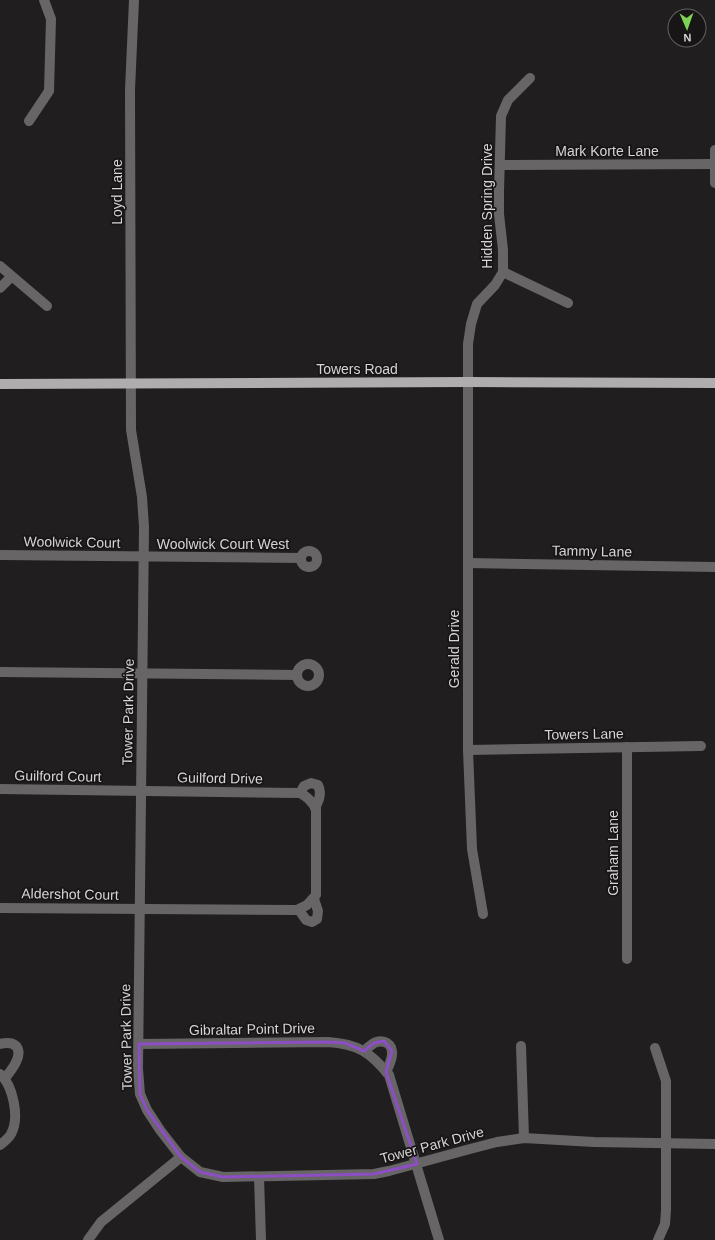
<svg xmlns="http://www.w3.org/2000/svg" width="715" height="1240" font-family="Arial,sans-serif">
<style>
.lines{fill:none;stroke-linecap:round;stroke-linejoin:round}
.minor{stroke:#676566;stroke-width:10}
.major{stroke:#b0adae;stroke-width:10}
.marked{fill:none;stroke:#8d4ec3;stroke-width:3;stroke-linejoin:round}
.labels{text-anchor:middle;stroke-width:3.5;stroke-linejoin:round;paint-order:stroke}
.street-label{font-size:14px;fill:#d6d4d5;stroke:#181516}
</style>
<rect width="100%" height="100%" fill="#211e1f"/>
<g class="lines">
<g class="minor">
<polyline points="134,0 130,90 131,430 142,497 144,527 138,1069 140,1094 147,1110 160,1130 181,1157 200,1172 223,1177 374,1174 389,1171 470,1149 497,1142 524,1138 594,1142 715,1144"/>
<polyline points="29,121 49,91 51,19 44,0"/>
<polyline points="715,150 715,183"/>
<polyline points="500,165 714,164"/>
<polyline points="0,266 47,306"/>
<polyline points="503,272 568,303"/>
<polyline points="0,288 11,277"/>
<circle cx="309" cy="559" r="8"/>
<polyline points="0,555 301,558"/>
<polyline points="468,563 715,567"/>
<circle cx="308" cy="675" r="11"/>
<polyline points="0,672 296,675"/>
<polyline points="468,750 701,746"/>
<path d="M0 789 300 793C308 797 312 801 316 809V895L307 905 297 910 0 908"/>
<path d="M300 793 304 786 311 783 318 785C322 794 319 800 315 808"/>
<polyline points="299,910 306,920 312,922 317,919 318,911 314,899"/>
<polyline points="483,914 472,849 468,750 468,344 471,324 477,304 495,285 503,272 503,250 499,214 499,191 501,116 508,100 530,78"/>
<polyline points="627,959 627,747"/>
<path d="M0 1044C4 1043 8 1042 13 1044 27 1051 11 1071 5 1078"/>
<path d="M139 1044 328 1042C358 1044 370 1052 389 1075L439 1240"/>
<polyline points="521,1046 524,1138"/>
<polyline points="655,1048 666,1081 666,1210 665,1224 658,1240"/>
<path d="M364 1051C367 1048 371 1045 374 1043 378 1041 383 1041 387 1043 397 1049 390 1064 386 1072"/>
<path d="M0 1074C13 1085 20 1118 11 1134 9 1138 4 1142 0 1145"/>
<polyline points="259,1177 261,1240"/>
<polyline points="88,1240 101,1222 181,1157"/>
</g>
<polyline class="major" points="0,384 468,382 715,383"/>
</g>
<path class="marked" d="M384 1041 392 1051 386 1072 417 1164 374 1174 223 1177 200 1172 181 1157 147 1110 140 1094 139 1044 328 1042 345 1043 364 1051 374 1043Z"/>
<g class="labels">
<g class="street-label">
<text x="607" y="156">Mark Korte Lane</text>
<text transform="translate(117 192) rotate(-90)" y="5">Loyd Lane</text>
<text transform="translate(487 206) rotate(-90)" y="5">Hidden Spring Drive</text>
<text x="357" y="374">Towers Road</text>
<text transform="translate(72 542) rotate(1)" y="5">Woolwick Court</text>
<text x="223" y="549">Woolwick Court West</text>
<text transform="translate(592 551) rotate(1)" y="5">Tammy Lane</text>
<text transform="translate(454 649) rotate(-90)" y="5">Gerald Drive</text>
<text transform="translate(128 712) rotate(-89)" y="5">Tower Park Drive</text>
<text transform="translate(584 734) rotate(-1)" y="5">Towers Lane</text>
<text transform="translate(58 776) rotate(1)" y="5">Guilford Court</text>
<text transform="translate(220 778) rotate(1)" y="5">Guilford Drive</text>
<text transform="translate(613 853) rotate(-90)" y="5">Graham Lane</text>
<text transform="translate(70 894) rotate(1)" y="5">Aldershot Court</text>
<text transform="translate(252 1029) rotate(-1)" y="5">Gibraltar Point Drive</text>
<text transform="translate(126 1037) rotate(-91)" y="5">Tower Park Drive</text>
<text transform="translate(432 1145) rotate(-15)" y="5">Tower Park Drive</text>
</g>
</g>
<g transform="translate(687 28) rotate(178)"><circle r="19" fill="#181516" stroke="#646162"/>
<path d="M0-3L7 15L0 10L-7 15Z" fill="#7ed153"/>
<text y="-6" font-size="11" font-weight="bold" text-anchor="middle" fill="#d6d4d5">N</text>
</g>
</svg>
